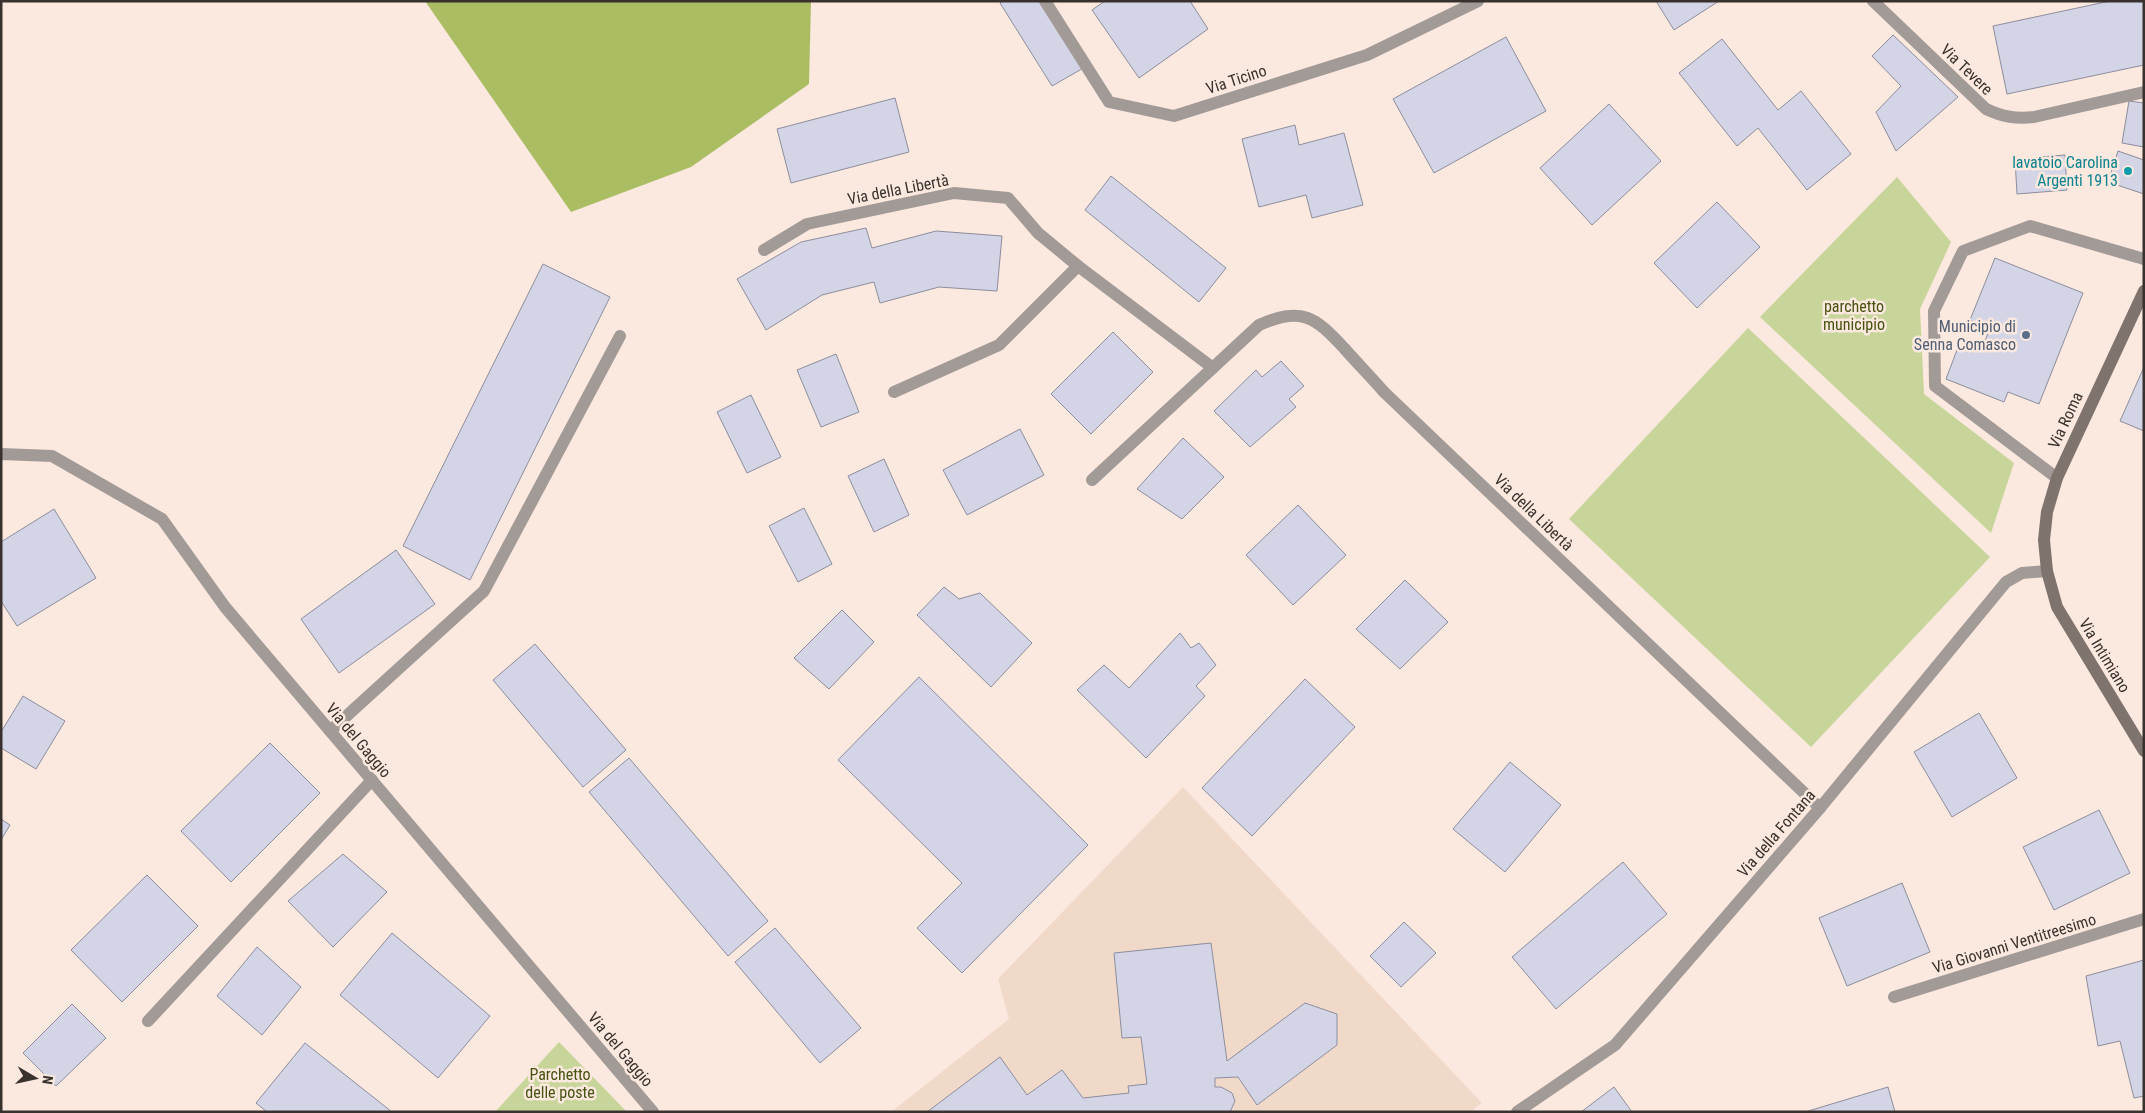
<svg xmlns="http://www.w3.org/2000/svg" width="2145" height="1113" font-family="'Roboto Condensed',sans-serif">
<style>
.built{fill:#f1d9ca}
.green{fill:#c7d59a}
.forest{fill:#aabd63}
.building{fill:#d3d5e6;stroke:#8c8d9d}
.lines{fill:none;stroke-linecap:round;stroke-linejoin:round}
.lane{stroke:#a29a97;stroke-width:12}
.street{stroke:#a29a97;stroke-width:12}
.secondary{stroke:#7f736e;stroke-width:12}
.culture-dot{fill:#0f9aa8;stroke:#fbe8de;stroke-width:2}
.service-dot{fill:#5c6f8a;stroke:#fbe8de;stroke-width:2}
.labels{text-anchor:middle;stroke-width:5;stroke-linejoin:round;paint-order:stroke}
.street-label{font-size:16px;fill:#38312d;stroke:#fbe8de}
.culture-label{font-size:16px;fill:#0d838f;stroke:#fbe8de;text-anchor:end}
.park-label{font-size:16px;fill:#46520f;stroke:#fbe8de}
.service-label{font-size:16px;fill:#4e5e75;stroke:#fbe8de;text-anchor:end}
</style>
<rect width="100%" height="100%" fill="#fbe8de"/>
<polygon class="built" points="1183,787 1482,1103 1470,1112 891,1112 1009,1019 998,979"/>
<g class="green">
<polygon points="1897,177 1951,242 1920,309 1924,394 2014,463 1991,533 1760,317"/>
<polygon points="1748,328 1990,557 1811,747 1569,519"/>
<polygon points="559,1042 627,1112 495,1112"/>
</g>
<polygon class="forest" points="425,1 811,1 809,84 691,167 571,212"/>
<g class="building">
<polygon points="1003,1 1045,1 1087,66 1052,86 1000,3"/>
<polygon points="1105,1 1190,1 1208,29 1139,78 1092,10"/>
<polygon points="1656,1 1719,1 1674,30"/>
<polygon points="2110,1 2144,1 2144,65 2007,94 1993,26"/>
<polygon points="1893,35 1958,97 1896,151 1876,112 1901,86 1872,56"/>
<polygon points="1506,37 1546,111 1434,173 1393,99"/>
<polygon points="1722,39 1778,110 1801,91 1851,154 1807,190 1758,128 1737,146 1679,73"/>
<polygon points="895,98 909,152 791,183 777,129"/>
<polygon points="2129,101 2144,103 2144,147 2122,143"/>
<polygon points="1609,104 1661,161 1592,225 1540,168"/>
<polygon points="1295,125 1299,145 1344,133 1363,205 1312,218 1306,195 1259,207 1242,139"/>
<polygon points="2118,151 2144,160 2144,194 2108,182"/>
<polygon points="2065,155 2067,190 2017,194 2015,159"/>
<polygon points="1111,176 1226,268 1199,302 1085,210"/>
<polygon points="1717,202 1760,247 1697,308 1654,263"/>
<polygon points="866,228 872,248 936,231 1002,236 997,291 939,287 880,303 874,282 822,295 766,330 737,279 801,242"/>
<polygon points="1995,258 2083,293 2039,404 2008,392 2004,402 1946,379 1960,342 1981,351 1990,328 1970,320"/>
<polygon points="543,264 610,297 470,580 403,546"/>
<polygon points="1113,332 1153,372 1091,434 1051,394"/>
<polygon points="836,354 859,412 821,427 797,370"/>
<polygon points="1281,361 1304,386 1289,399 1296,407 1250,447 1214,411 1256,370 1262,377"/>
<polygon points="2144,367 2144,431 2120,421"/>
<polygon points="751,395 781,457 747,473 717,412"/>
<polygon points="1020,429 1044,475 967,515 943,470"/>
<polygon points="1183,438 1224,477 1182,519 1137,489"/>
<polygon points="884,459 909,515 874,532 848,476"/>
<polygon points="1298,505 1346,555 1293,605 1246,555"/>
<polygon points="804,508 832,564 798,582 769,526"/>
<polygon points="54,509 96,578 17,626 1,601 1,542"/>
<polygon points="396,550 435,604 339,673 301,619"/>
<polygon points="1405,580 1448,622 1400,669 1356,629"/>
<polygon points="944,587 959,599 980,593 1032,643 991,687 917,615"/>
<polygon points="842,610 874,642 829,689 794,658"/>
<polygon points="1180,633 1191,648 1199,643 1216,665 1196,686 1205,696 1146,758 1077,690 1104,665 1129,688"/>
<polygon points="535,644 626,750 583,787 493,680"/>
<polygon points="919,677 1088,845 962,973 917,928 962,883 838,760"/>
<polygon points="1305,679 1355,727 1252,836 1202,788"/>
<polygon points="23,696 65,721 36,769 1,748 1,732"/>
<polygon points="1979,713 2017,778 1952,817 1914,752"/>
<polygon points="270,743 320,793 231,882 181,831"/>
<polygon points="629,758 768,921 728,956 589,792"/>
<polygon points="1510,762 1561,805 1505,872 1453,829"/>
<polygon points="2099,810 2130,873 2054,910 2023,847"/>
<polygon points="1,819 10,825 1,840"/>
<polygon points="343,854 387,892 333,947 288,901"/>
<polygon points="1623,862 1667,914 1556,1009 1512,957"/>
<polygon points="147,875 198,926 122,1002 71,950"/>
<polygon points="1902,883 1930,952 1847,986 1819,918"/>
<polygon points="1404,922 1436,953 1401,987 1370,956"/>
<polygon points="775,928 861,1028 820,1063 735,962"/>
<polygon points="392,933 490,1016 438,1078 340,995"/>
<polygon points="1211,943 1227,1061 1305,1003 1337,1014 1337,1045 1257,1105 1238,1077 1215,1078 1215,1087 1221,1087 1232,1093 1235,1101 1230,1112 927,1112 1000,1057 1027,1095 1062,1070 1083,1098 1129,1093 1128,1086 1147,1084 1141,1037 1122,1038 1114,953"/>
<polygon points="257,947 301,987 262,1035 217,996"/>
<polygon points="2144,960 2144,1096 2134,1098 2120,1041 2098,1046 2086,976"/>
<polygon points="72,1004 106,1038 56,1086 23,1053"/>
<polygon points="305,1043 392,1112 267,1112 256,1103"/>
<polygon points="1614,1087 1632,1112 1581,1112"/>
<polygon points="1888,1087 1895,1112 1805,1112"/>
</g>
<g class="lines">
<polyline class="lane" points="2057,478 1935,386 1934,311 1963,251 2030,226 2144,259"/>
<g class="street">
<polyline points="1045,1 1109,102 1174,116 1367,55 1478,1"/>
<path d="M1873 1 1986 109C2003 117 2016 119 2034 117L2144 92"/>
<polyline points="764,250 807,224 954,193 1008,198 1038,233 1078,266 1213,368"/>
<polyline points="894,392 999,345 1078,266"/>
<polyline points="1,454 52,456 162,519 225,607 653,1112"/>
<path d="M1092 480 1259 325C1302 306 1315 317 1344 348 1357 363 1371 377 1384 392L1820 808"/>
<polyline points="330,731 484,591 620,336"/>
<polyline points="1894,997 2144,919"/>
<polyline points="148,1021 372,780"/>
<polyline points="1517,1112 1615,1045 1820,808 2006,582 2022,573 2047,571"/>
</g>
<polyline class="secondary" points="2144,291 2057,478 2047,512 2044,540 2047,571 2057,607 2144,751"/>
</g>
<circle class="culture-dot" cx="2128" cy="171" r="5"/>
<circle class="service-dot" cx="2026" cy="335" r="5"/>
<g class="labels">
<g class="street-label">
<text transform="translate(1967 69) rotate(44)" y="6">Via Tevere</text>
<text transform="translate(1236 79) rotate(-18)" y="6">Via Ticino</text>
<text transform="translate(898 189) rotate(-11)" y="6">Via della Libertà</text>
<text transform="translate(2065 420) rotate(-65)" y="6">Via Roma</text>
<text transform="translate(1534 512) rotate(44)" y="6">Via della Libertà</text>
<text transform="translate(2105 655) rotate(59)" y="6">Via Intimiano</text>
<text transform="translate(359 740) rotate(50)" y="6">Via del Gaggio</text>
<text transform="translate(1776 833) rotate(-49)" y="6">Via della Fontana</text>
<text transform="translate(2014 943) rotate(-17)" y="6">Via Giovanni Ventitreesimo</text>
<text transform="translate(621 1049) rotate(50)" y="6">Via del Gaggio</text>
</g>
<g class="culture-label">
<text x="2118" y="168">lavatoio Carolina<tspan x="2118" dy="18">Argenti 1913</tspan></text>
</g>
<g class="park-label">
<text x="1854" y="312">parchetto<tspan x="1854" dy="18">municipio</tspan></text>
<text x="560" y="1080">Parchetto<tspan x="560" dy="18">delle poste</tspan></text>
</g>
<g class="service-label">
<text x="2016" y="332">Municipio di<tspan x="2016" dy="18">Senna Comasco</tspan></text>
</g>
</g>
<rect width="2145" height="1113" fill="none" stroke="#38312d" stroke-width="5"/>
<g transform="translate(35 1078) rotate(99)" stroke="#fbe8de" stroke-width="4" paint-order="stroke">
<path d="M0-4L9 19L0 12L-9 19Z" fill="#38312d"/>
<text y="-8" font-size="14" font-weight="bold" text-anchor="middle" fill="#38312d">N</text>
</g>
</svg>
